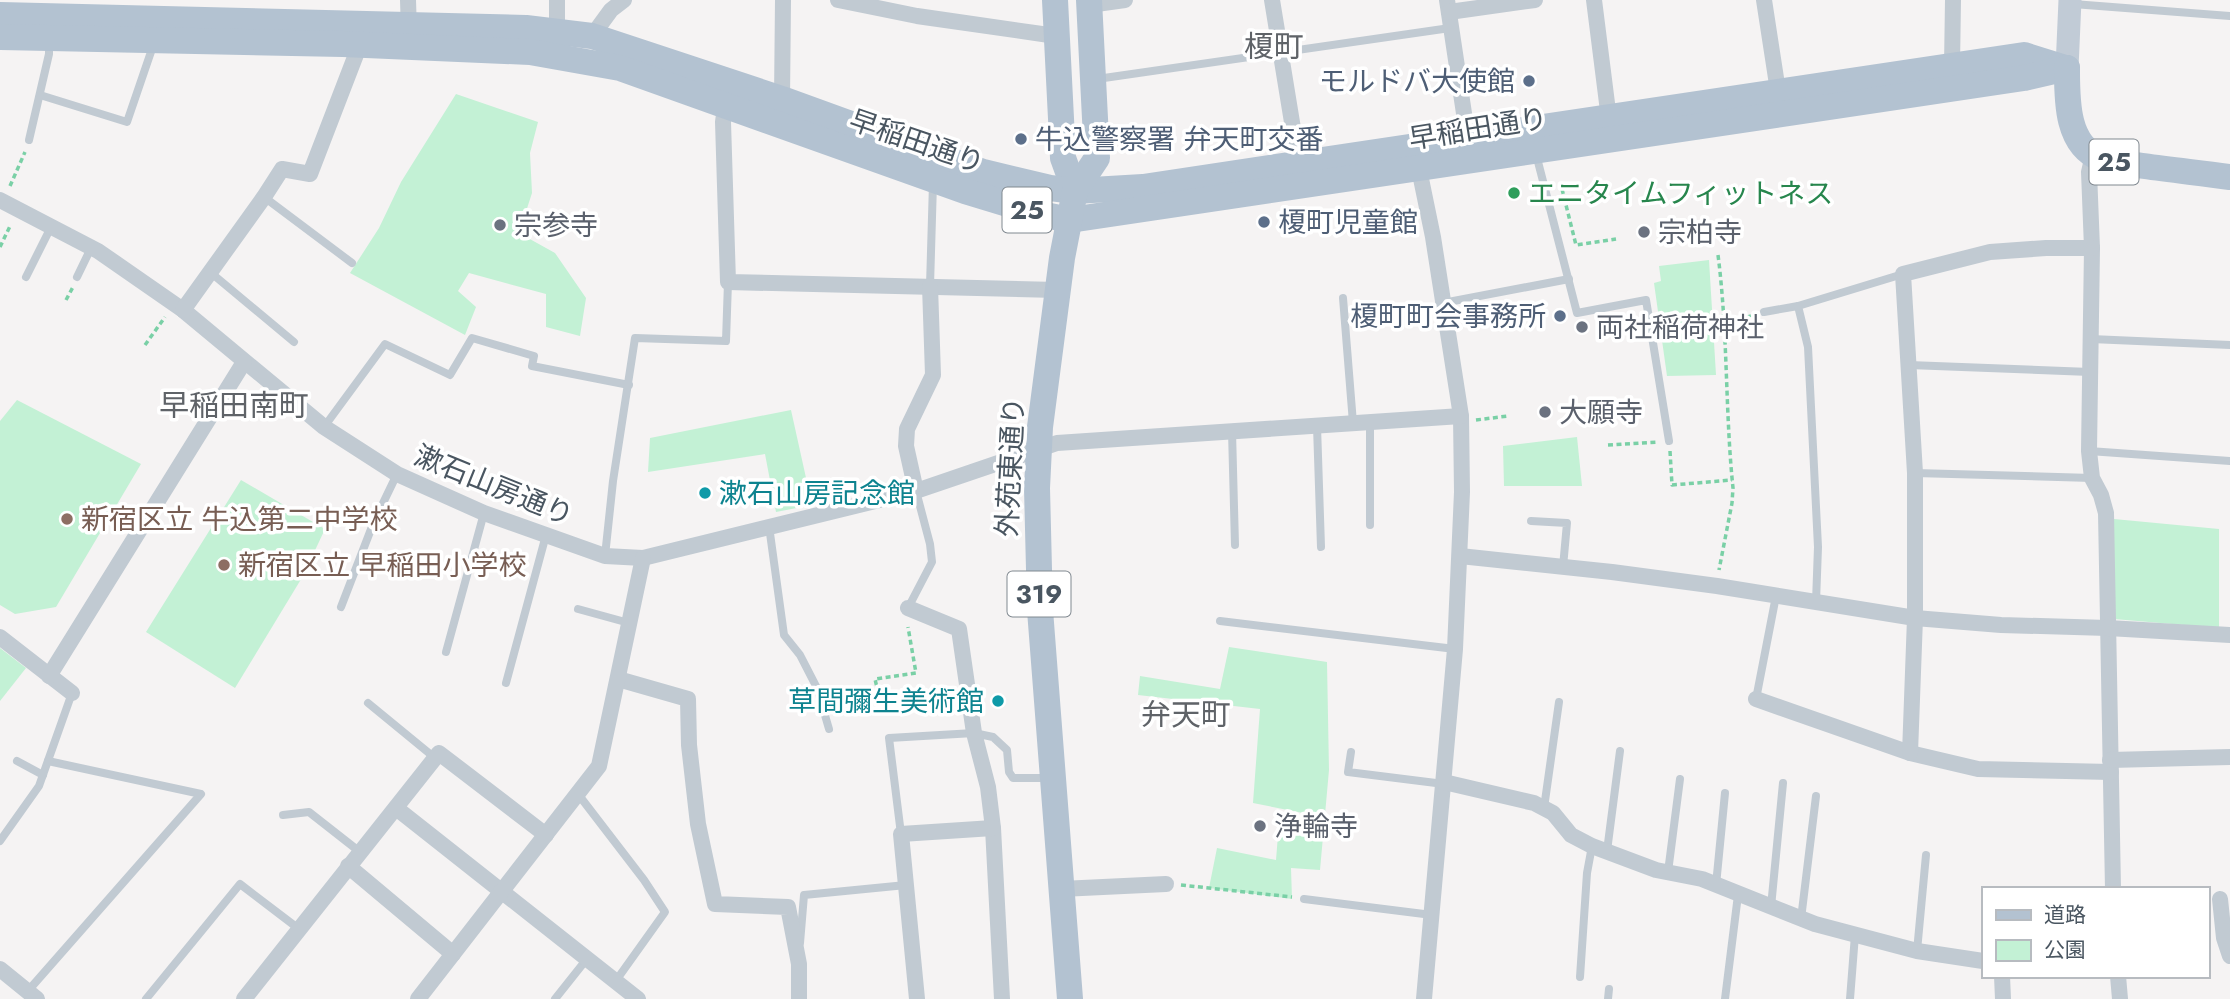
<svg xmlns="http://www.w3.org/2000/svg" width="2230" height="999" font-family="Jost,'Noto Sans JP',sans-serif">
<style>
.green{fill:#c3f1d5}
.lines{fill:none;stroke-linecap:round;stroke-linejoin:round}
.path{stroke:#7ad0a6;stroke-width:3.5;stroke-dasharray:5 3.5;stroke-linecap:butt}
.lane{stroke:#c1cad2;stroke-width:8}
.street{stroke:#c1cad2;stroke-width:16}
.secondary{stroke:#c1cbd6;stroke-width:23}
.primary{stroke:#b3c2d1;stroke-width:26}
.service-dot{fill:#5c6f8a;stroke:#fff;stroke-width:2.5}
.leisure-dot{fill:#2e9e5b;stroke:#fff;stroke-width:2.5}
.worship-dot{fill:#6b7280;stroke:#fff;stroke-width:2.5}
.culture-dot{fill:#0f9aa8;stroke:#fff;stroke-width:2.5}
.education-dot{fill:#8d6e63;stroke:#fff;stroke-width:2.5}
.labels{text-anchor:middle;stroke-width:7;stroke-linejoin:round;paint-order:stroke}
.shield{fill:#fff;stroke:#808990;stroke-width:2}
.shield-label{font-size:26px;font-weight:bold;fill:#4a5661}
.service-label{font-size:28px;fill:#4e5e75;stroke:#fff;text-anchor:end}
.street-label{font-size:28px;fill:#4a5661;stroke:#fff}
.leisure-label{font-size:28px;fill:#27864d;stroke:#fff;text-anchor:start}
.worship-label{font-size:28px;fill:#5b616d;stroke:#fff;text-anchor:start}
.culture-label{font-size:28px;fill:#0d838f;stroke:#fff;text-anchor:start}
.education-label{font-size:28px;fill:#785e54;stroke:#fff;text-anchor:start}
.neighbourhood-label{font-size:30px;fill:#5f6368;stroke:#fff}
</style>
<rect width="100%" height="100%" fill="#f5f3f3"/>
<g class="green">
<polygon points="456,94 538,122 530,153 532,193 519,233 555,253 586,298 580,336 546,327 546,294 469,273 458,291 476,307 465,335 350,273 379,228 401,182"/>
<polygon points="1709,260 1716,375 1667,376 1654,283 1661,281 1659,266"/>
<polygon points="17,400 141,464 56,607 15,614 0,605 0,421"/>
<polygon points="791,410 812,505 776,512 765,454 648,472 650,438"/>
<polygon points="1577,437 1582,486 1504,486 1503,446"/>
<polygon points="241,480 325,529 303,576 235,688 146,632"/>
<polygon points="2114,519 2219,529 2219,628 2114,619"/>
<polygon points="1229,647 1327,662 1329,770 1320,870 1291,868 1292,899 1209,888 1217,848 1276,860 1278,835 1306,834 1308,814 1253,803 1260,709 1138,695 1140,676 1220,689"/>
<polygon points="0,648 26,668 0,701"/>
</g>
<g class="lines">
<g class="path">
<polyline points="10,186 25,152"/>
<polyline points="1562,189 1576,245 1616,239"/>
<polyline points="0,247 11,224"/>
<path d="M1718 255C1728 332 1725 411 1733 488L1732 503 1719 570"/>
<polyline points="66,300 73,287"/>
<polyline points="1723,324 1751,316"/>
<polyline points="145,345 165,317"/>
<polyline points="1476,420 1508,416"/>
<polyline points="1608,445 1658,442"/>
<polyline points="1670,451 1672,485 1732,480"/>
<polyline points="882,710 875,679 916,673 908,627"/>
<polyline points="1181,885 1292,897"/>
</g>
<g class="lane">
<polyline points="2073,4 2230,16"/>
<polyline points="1097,79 1450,28"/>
<polyline points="40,95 127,122 154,43"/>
<polyline points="29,140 49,54 49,41"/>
<polyline points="1536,154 1577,313 1646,300 1669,441"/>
<polyline points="264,197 352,263"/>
<polyline points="210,272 294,342"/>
<polyline points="26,277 51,227"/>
<polyline points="77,277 91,248"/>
<polyline points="930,286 933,183"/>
<polyline points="1343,298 1353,423"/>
<polyline points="1443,303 1569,279"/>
<polyline points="1764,312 1798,306"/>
<polyline points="2091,339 2230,345"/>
<polyline points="1909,365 2090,372"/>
<polyline points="1317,426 1321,547"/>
<polyline points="324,427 385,344 450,375 472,338 534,356 532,366 629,385"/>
<polyline points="1232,431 1235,545"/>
<polyline points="2089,451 2230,461"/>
<polyline points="1915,473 2092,478"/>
<polyline points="1531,521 1567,523 1563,567"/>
<polyline points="1370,525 1370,422"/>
<polyline points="769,526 784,635 800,655 817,688 829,729"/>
<polyline points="605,556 613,481 635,338 726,341 728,282"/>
<polyline points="1816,602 1818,547 1808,347 1798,306 1903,274"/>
<polyline points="341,607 373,524 397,474"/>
<polyline points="908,608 932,562 930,544 916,491"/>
<polyline points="578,609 629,623"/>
<polyline points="1220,621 1455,649"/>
<polyline points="446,652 484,513"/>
<polyline points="506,683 546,535"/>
<polyline points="1756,699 1776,596"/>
<polyline points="368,703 435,758"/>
<polyline points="1351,752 1348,772 1444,784"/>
<polyline points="17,761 43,775"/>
<polyline points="578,794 644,880 665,912 615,982"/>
<polyline points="1544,808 1559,702"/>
<polyline points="283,815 309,812 360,852"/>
<polyline points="901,834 889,738 974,733 993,737 1007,750 1009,772 1013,778 1049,778"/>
<polyline points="0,841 39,786 72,693"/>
<polyline points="1607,851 1620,751"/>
<polyline points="1668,872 1680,779"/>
<polyline points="1716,885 1725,793"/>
<polyline points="1304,899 1432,915"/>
<polyline points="1771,907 1783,783"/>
<polyline points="1801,919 1816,796"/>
<polyline points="800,943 804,895 906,885"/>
<polyline points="1917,951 1926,855"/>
<polyline points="1580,977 1587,873 1592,846"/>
<polyline points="27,992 201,794 48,761"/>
<polyline points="146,999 240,884 299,929"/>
<polyline points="555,999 586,960"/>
<polyline points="1608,999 1609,989"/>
<polyline points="1725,999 1738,895"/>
<polyline points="1850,999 1855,935"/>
</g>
<g class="street">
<polyline points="408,0 409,31"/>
<polyline points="838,0 917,16 1056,36"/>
<polyline points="1272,0 1299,165"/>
<polyline points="1447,0 1468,140"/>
<polyline points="1594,0 1609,119"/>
<polyline points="1764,0 1778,91"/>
<polyline points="1089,5 1125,0"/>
<polyline points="1449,12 1535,0"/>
<polyline points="557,31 557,0"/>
<polyline points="592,36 611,10 624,0"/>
<polyline points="1952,66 1953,0"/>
<polyline points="782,99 783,0"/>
<polyline points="725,108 723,122 728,282 1057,290"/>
<polyline points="2093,155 2089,172 2092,248 2089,451 2092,478 2101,495 2106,513 2113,889"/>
<polyline points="1419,169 1433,237 1461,416 1462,492 1455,649 1424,999"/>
<polyline points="0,200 98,251 183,310 324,427 397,474 484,513 605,556 643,558 916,491 1057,443 1461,416"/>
<polyline points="183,310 264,197 282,169 310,174 362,39"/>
<polyline points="916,491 906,446 907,429 933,375 930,286"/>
<polyline points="1460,556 1612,572 1717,586 1915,618 2001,625 2108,628 2230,635"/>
<polyline points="908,608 959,629 974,733 988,787 993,828 1002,999"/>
<polyline points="0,637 72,693"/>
<polyline points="49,676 244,362"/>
<polyline points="618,679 688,699 689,745 698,824 715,904 788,907 799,964 799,999"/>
<polyline points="1756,699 1910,753 1978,769 2111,772"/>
<polyline points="1910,753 1915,618 1915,473 1903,274 1990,252 2046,248 2092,248"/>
<polyline points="2110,760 2230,757"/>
<polyline points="1444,782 1534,803 1553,813 1571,835 1592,846 1656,870 1702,879 1815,924 1917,951 1983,961"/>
<polyline points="396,808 638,999"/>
<polyline points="348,866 453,954"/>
<polyline points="1061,889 1166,884"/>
<polyline points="2220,899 2224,938 2230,956"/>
<polyline points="0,969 37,999"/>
<polyline points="2002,976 2003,999"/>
<polyline points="2118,976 2120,999"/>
<polyline points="244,999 439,753 546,835"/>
<polyline points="418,999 599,766 643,558"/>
<polyline points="917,999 901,834 993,828"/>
</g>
<polyline class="secondary" points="2067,68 2070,0"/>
<g class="primary">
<polyline points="1055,0 1063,158 1075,191"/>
<polyline points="0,15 526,28 592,36 782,99 983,172 1050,188 1075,191 1143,187 2024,55 2065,68"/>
<polyline points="0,37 343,44 530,52 620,68 965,191 1040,214 1070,220 2024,78 2067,68"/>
<path d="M2067 68C2067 100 2066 145 2101 159 2114 164 2130 164 2144 166 2172 170 2201 173 2230 177"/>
<polyline points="1070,999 1040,610 1037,488 1040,427 1062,258 1075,191 1097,158 1089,0"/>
</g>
</g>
<g class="service-dot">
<circle cx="1529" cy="81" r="7"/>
<circle cx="1021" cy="139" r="7"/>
<circle cx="1264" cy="222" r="7"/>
<circle cx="1560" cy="316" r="7"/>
</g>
<circle class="leisure-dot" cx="1514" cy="193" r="7"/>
<g class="worship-dot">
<circle cx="500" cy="225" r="7"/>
<circle cx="1644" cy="232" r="7"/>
<circle cx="1582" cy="327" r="7"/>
<circle cx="1545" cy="412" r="7"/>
<circle cx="1260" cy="826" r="7"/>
</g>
<g class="culture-dot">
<circle cx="705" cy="493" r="7"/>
<circle cx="998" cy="701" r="7"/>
</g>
<g class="education-dot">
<circle cx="67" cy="519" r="7"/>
<circle cx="224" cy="565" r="7"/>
</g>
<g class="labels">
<g class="shield">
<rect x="2089.5" y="139.5" width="49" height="45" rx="5"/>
<rect x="1002.5" y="187.5" width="49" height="45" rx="5"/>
<rect x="1007.5" y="571.5" width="63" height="45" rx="5"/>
</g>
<g class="shield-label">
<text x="2114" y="171">25</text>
<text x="1027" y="219">25</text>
<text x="1039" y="603">319</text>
</g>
<g class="service-label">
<text x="1515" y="91">モルドバ大使館</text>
<text x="1035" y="149" text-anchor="start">牛込警察署 弁天町交番</text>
<text x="1278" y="232" text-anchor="start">榎町児童館</text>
<text x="1546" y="326">榎町町会事務所</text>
</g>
<g class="street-label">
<text transform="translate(1478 128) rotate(-9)" y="10">早稲田通り</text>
<text transform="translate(917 141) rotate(19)" y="10">早稲田通り</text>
<text transform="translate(1010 467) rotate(-87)" y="10">外苑東通り</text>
<text transform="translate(494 485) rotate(22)" y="10">漱石山房通り</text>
</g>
<g class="leisure-label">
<text x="1528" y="203">エニタイムフィットネス</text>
</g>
<g class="worship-label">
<text x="514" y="235">宗参寺</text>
<text x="1658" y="242">宗柏寺</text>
<text x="1596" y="337">両社稲荷神社</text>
<text x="1559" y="422">大願寺</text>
<text x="1274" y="836">浄輪寺</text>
</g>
<g class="culture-label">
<text x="719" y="503">漱石山房記念館</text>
<text x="984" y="711" text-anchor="end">草間彌生美術館</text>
</g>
<g class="education-label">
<text x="81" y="529">新宿区立 牛込第二中学校</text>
<text x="238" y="575">新宿区立 早稲田小学校</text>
</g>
<g class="neighbourhood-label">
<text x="1274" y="57">榎町</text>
<text x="234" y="416">早稲田南町</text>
<text x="1186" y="725">弁天町</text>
</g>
</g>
<rect x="1982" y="887" width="228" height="91" fill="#ffffff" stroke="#b7bbc0" stroke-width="2"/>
<rect x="1996" y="910" width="35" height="10" fill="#b3c2d1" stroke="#b7bbc0" stroke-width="2"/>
<text x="2044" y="922" font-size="21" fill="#4a5661">道路</text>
<rect x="1996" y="940" width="35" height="21" fill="#c3f1d5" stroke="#b7bbc0" stroke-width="2"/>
<text x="2044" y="957" font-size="21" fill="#4a5661">公園</text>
</svg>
